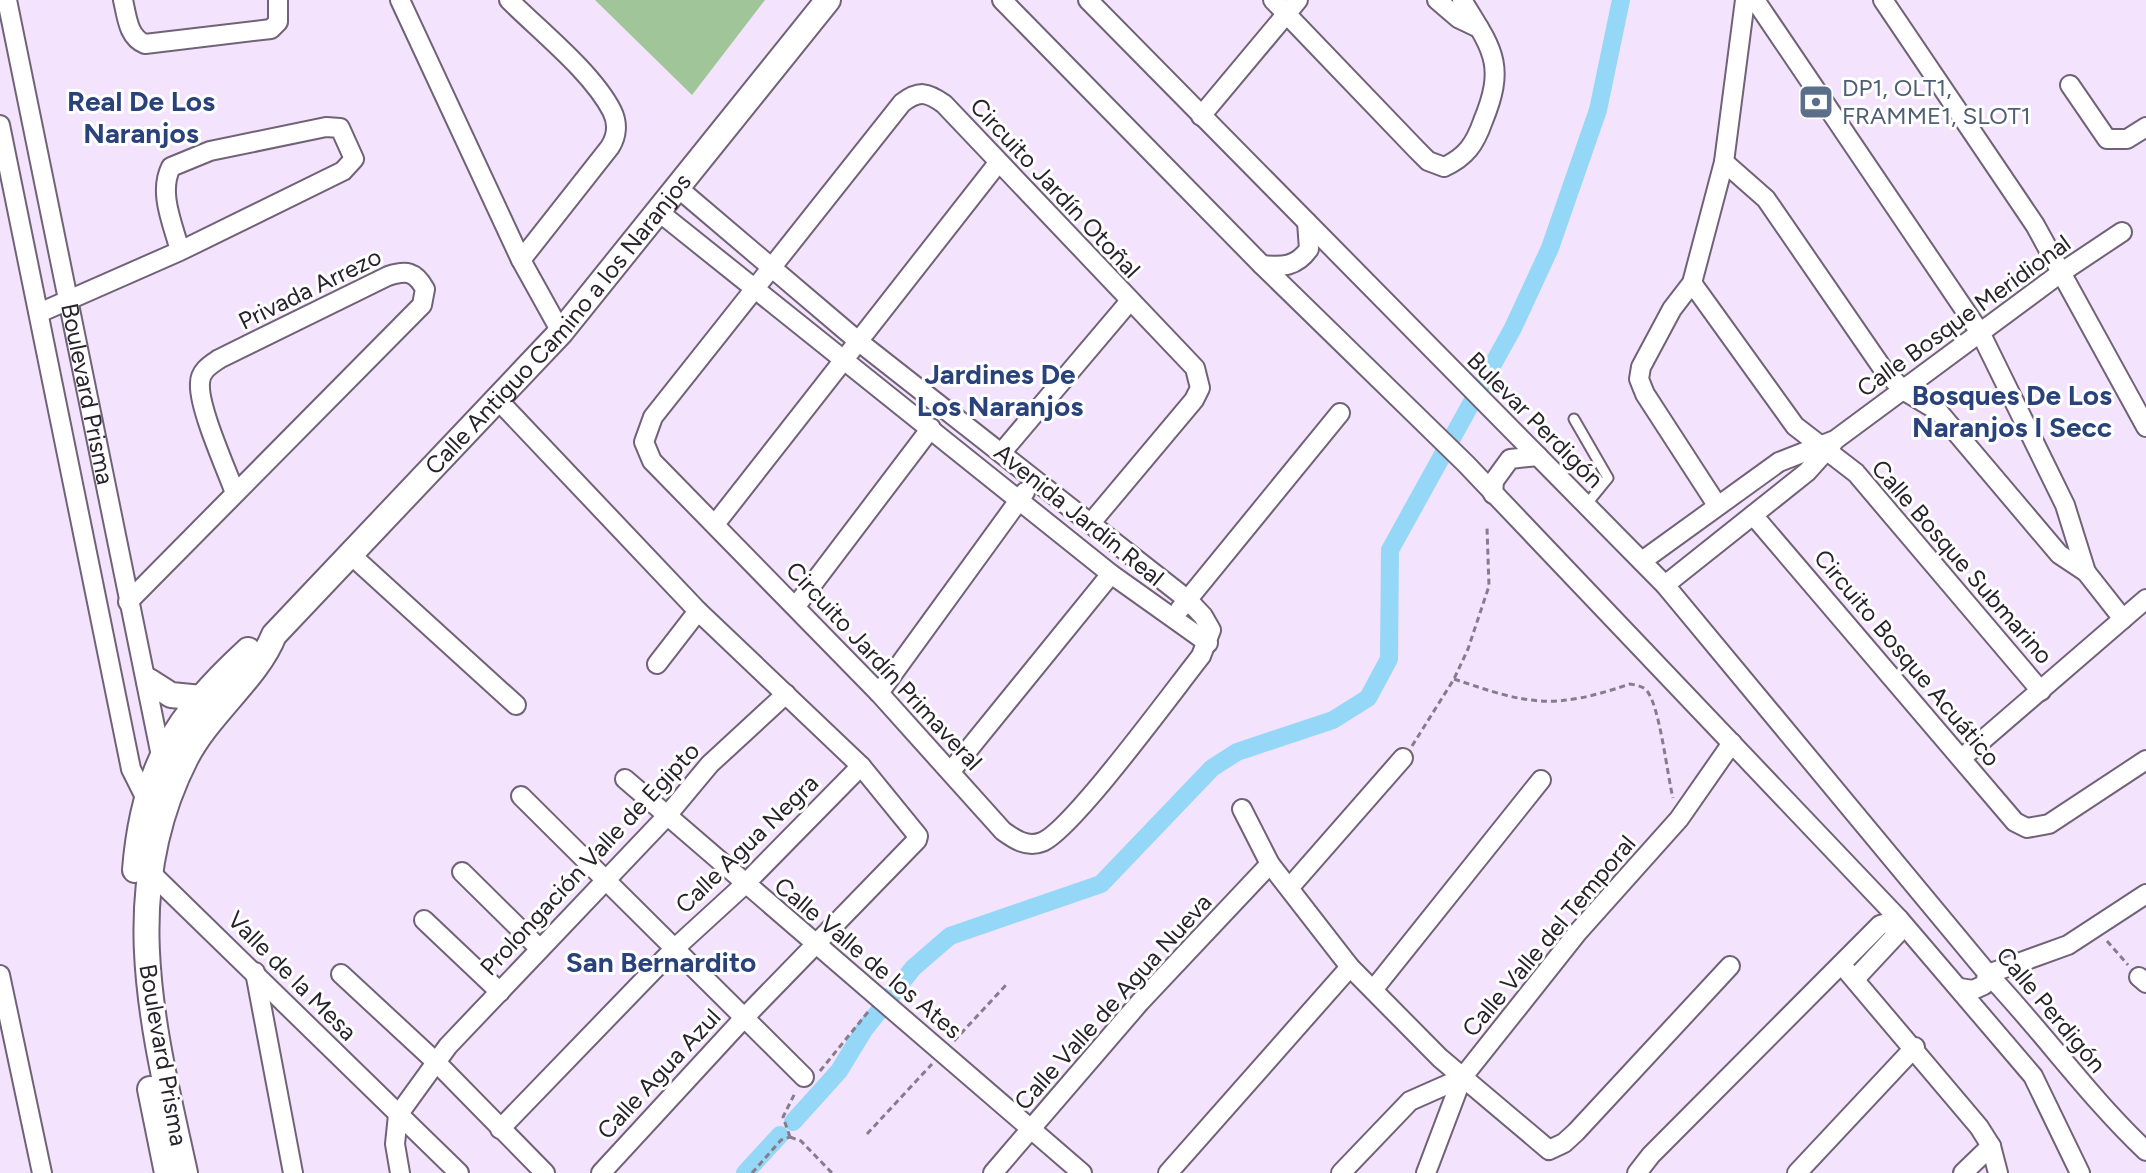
<svg xmlns="http://www.w3.org/2000/svg" width="2146" height="1173" font-family="Figtree,sans-serif">
<style>
.green{fill:#9fc599}
.lines{fill:none;stroke-linecap:round;stroke-linejoin:round}
.canal{stroke:#94d7f6;stroke-width:18}
.lane-casing{stroke:#706277;stroke-width:13}
.street-casing{stroke:#706277;stroke-width:22}
.secondary-casing{stroke:#706277;stroke-width:28}
.path{stroke:#877c8d;stroke-width:3;stroke-dasharray:6 4;stroke-linecap:butt}
.lane{stroke:#fff;stroke-width:9}
.street{stroke:#fff;stroke-width:18}
.secondary{stroke:#fff;stroke-width:24}
.labels{text-anchor:middle;stroke-width:6;stroke-linejoin:round;paint-order:stroke}
.service-label{font-size:24px;fill:#4e5e75;stroke:#fff;text-anchor:start}
.street-label{font-size:24px;fill:#28222b;stroke:#fff}
.quarter-label{font-size:28px;font-weight:bold;fill:#29427a;stroke:#fff}
</style>
<rect width="100%" height="100%" fill="#f3e3fc"/>
<polygon class="green" points="595,0 765,0 692,95"/>
<g class="lines">
<g class="canal">
<polyline points="793,1122 839,1071 864,1030 913,968 950,936 1101,884 1212,768 1237,752 1333,720 1368,698 1389,659 1390,550 1513,328 1550,248 1598,110 1621,0"/>
<polyline points="745,1173 780,1135"/>
</g>
<defs>
<polyline id="lane" points="1574,419 1608,478 1586,505"/>
<g id="street">
<path id="s1" d="M7 0 162 761"/>
<path d="M123 0C127 17 128 37 145 44L271 29 278 22V0"/>
<polyline points="400,0 521,260 561,332"/>
<path d="M509 0C540 31 592 72 612 111 618 123 617 136 610 147L521 260"/>
<polyline points="1002,0 1262,265 1466,464 1899,919 2033,1076 2080,1173"/>
<path d="M1088 0 1665 585 1988 974C2043 1032 2088 1096 2146 1151"/>
<path d="M1273 0 1417 150 1428 161 1444 167C1466 157 1475 144 1483 121 1506 65 1493 50 1462 0"/>
<polyline points="1437,0 1458,18 1479,28"/>
<polyline points="1755,0 1981,334 2065,505 2086,572"/>
<polyline points="1883,0 2035,225 2146,427"/>
<polyline points="2070,85 2107,139 2127,139 2146,127"/>
<polyline points="1201,116 1298,0"/>
<polyline points="0,125 131,769 149,805"/>
<polyline points="1724,162 1766,199 1883,369 1903,390 1938,411 2059,554 2086,572 2123,619"/>
<path d="M678 188 858 341 1188 600 1203 616 1211 630 1201 656C1174 690 1072 830 1042 842 1027 848 1014 839 1003 831L879 693 652 461 644 442 653 417 772 267 902 103C919 90 927 92 944 104L1195 368 1200 388 1194 400 1090 524"/>
<polyline points="659,212 1111,574 1208,643"/>
<path d="M1262 265C1283 267 1296 267 1309 249L1307 222"/>
<polyline points="1692,283 1795,426 1856,473 2041,691"/>
<path d="M39 313 180 251 343 171 354 159 340 128 326 127 210 151 171 167C158 193 173 224 180 251"/>
<polyline points="498,400 698,611 861,766 918,836 917,840 743,1019 601,1173"/>
<polyline points="1002,452 1129,302"/>
<polyline points="1493,494 1494,481 1510,459 1538,456"/>
<polyline points="1717,505 1645,394 1639,379 1641,367 1672,309 1692,283 1724,162 1745,0"/>
<polyline points="1753,515 2015,822 2027,828 2049,824 2146,760"/>
<polyline points="716,523 998,163"/>
<polyline points="350,554 516,705"/>
<polyline points="1642,561 1779,462 1835,440 2062,272 2122,232"/>
<polyline points="1665,585 1807,472 1833,443"/>
<path d="M128 602 422 305 425 289C415 271 406 270 388 276L219 359C210 365 200 371 200 383 198 407 226 468 235 493"/>
<polyline points="796,606 931,428"/>
<polyline points="1180,609 1340,413"/>
<polyline points="657,664 698,611"/>
<polyline points="879,693 1025,492"/>
<polyline points="1963,757 2146,599"/>
<polyline points="951,771 1111,574"/>
<polyline points="625,779 1082,1173"/>
<polyline points="521,796 804,1077"/>
<polyline points="1242,809 1270,864 1350,967 1440,1058 1549,1150 1564,1143 1576,1132 1730,966"/>
<polyline points="150,872 459,1173"/>
<polyline points="462,872 540,949"/>
<polyline points="1290,887 1403,758"/>
<polyline points="424,920 500,992"/>
<polyline points="1847,971 1979,1127 1991,1146 1998,1173"/>
<polyline points="255,972 293,1173"/>
<polyline points="341,974 437,1063 545,1173"/>
<polyline points="0,975 42,1173"/>
<polyline points="2139,977 2146,983"/>
<polyline points="1960,988 1973,990 1984,985 1988,974 2068,945 2146,894"/>
<polyline points="1373,990 1541,780"/>
<polyline points="500,1129 674,949 744,885 861,766"/>
<polyline points="400,1173 395,1144 398,1115 448,1046 665,818 710,764 786,694"/>
<polyline points="993,1173 1140,1002 1270,864"/>
<polyline points="1168,1173 1350,967"/>
<polyline points="1341,1173 1410,1101 1462,1078"/>
<polyline points="1426,1173 1462,1078 1578,932 1679,819 1732,743"/>
<polyline points="1637,1173 1651,1155 1880,925 1899,919 1897,934 1855,979"/>
<polyline points="1797,1173 1915,1047"/>
<polyline points="1963,1173 1991,1146"/>
</g>
<g id="secondary">
<polyline points="149,681 171,695 202,698"/>
<path d="M135 870C143 769 175 717 248 650"/>
<polyline points="150,1089 167,1173"/>
<path id="s2" d="M185 1173C154 1031 116 895 186 758 209 713 257 678 274 635L561 332 828 0"/>
</g>
</defs>
<use href="#lane" class="lane-casing"/>
<use href="#street" class="street-casing"/>
<use href="#secondary" class="secondary-casing"/>
<g class="path">
<path d="M1454 679C1530 705 1553 710 1630 684 1636 685 1643 686 1647 691 1660 707 1667 774 1673 798"/>
<polyline points="1412,746 1454,679 1468,649 1489,586 1487,528"/>
<polyline points="2107,941 2128,965"/>
<polyline points="954,1041 1006,985"/>
<polyline points="820,1071 868,1012"/>
<polyline points="867,1134 932,1064"/>
<polyline points="790,1137 783,1117 795,1093"/>
<polyline points="790,1137 801,1141 832,1173"/>
<polyline points="752,1173 781,1140 790,1137"/>
</g>
<use href="#lane" class="lane"/>
<use href="#street" class="street"/>
<use href="#secondary" class="secondary"/>
</g>
<defs>
<symbol id="bank-square" viewBox="-11 -11 22 22"><rect x="-9" y="-9" width="18" height="18" rx="4" fill="#5c6f8a" stroke="#fff"/><path d="M-6-4H6V4H-6ZM0-2.3a2.3 2.3 0 1 0 0 4.6a2.3 2.3 0 1 0 0-4.6Z" fill="#fff"/></symbol>
</defs>
<g fill-rule="evenodd">
<use href="#bank-square" x="1796" y="82" width="40" height="40"/>
</g>
<g class="labels">
<g class="service-label">
<text x="1842" y="96">DP1, OLT1,<tspan x="1842" dy="28">FRAMME1, SLOT1</tspan></text>
</g>
<g class="street-label">
<text transform="translate(1055 188) rotate(47)" y="8">Circuito Jardín Otoñal</text>
<text transform="translate(310 289) rotate(-26)" y="8">Privada Arrezo</text>
<text transform="translate(1964 316) rotate(-36)" y="8">Calle Bosque Meridional</text>
<text dy="8" stroke="none"><textPath href="#s2" startOffset="998">Calle Antiguo Camino a los Naranjos</textPath></text>
<text dy="8" stroke="none"><textPath href="#s1" startOffset="402">Boulevard Prisma</textPath></text>
<text transform="translate(1535 420) rotate(45)" y="8">Bulevar Perdigón</text>
<text transform="translate(1079 515) rotate(39)" y="8">Avenida Jardín Real</text>
<text transform="translate(1962 562) rotate(49)" y="8">Calle Bosque Submarino</text>
<text transform="translate(1907 658) rotate(50)" y="8">Circuito Bosque Acuático</text>
<text transform="translate(884 666) rotate(47)" y="8">Circuito Jardín Primaveral</text>
<text transform="translate(747 844) rotate(-44)" y="8">Calle Agua Negra</text>
<text transform="translate(590 859) rotate(-47)" y="8">Prolongación Valle de Egipto</text>
<text transform="translate(1549 936) rotate(-50)" y="8">Calle Valle del Temporal</text>
<text transform="translate(868 958) rotate(40)" y="8">Calle Valle de los Ates</text>
<text transform="translate(292 976) rotate(45)" y="8">Valle de la Mesa</text>
<text transform="translate(1113 1002) rotate(-48)" y="8">Calle Valle de Agua Nueva</text>
<text transform="translate(2051 1010) rotate(50)" y="8">Calle Perdigón</text>
<text transform="translate(163 1055) rotate(80)" y="8">Boulevard Prisma</text>
<text transform="translate(659 1074) rotate(-47)" y="8">Calle Agua Azul</text>
</g>
<g class="quarter-label">
<text x="141" y="111">Real De Los<tspan x="141" dy="32">Naranjos</tspan></text>
<text x="1000" y="384">Jardines De<tspan x="1000" dy="32">Los Naranjos</tspan></text>
<text x="2012" y="405">Bosques De Los<tspan x="2012" dy="32">Naranjos I Secc</tspan></text>
<text x="661" y="972">San Bernardito</text>
</g>
</g>
</svg>
